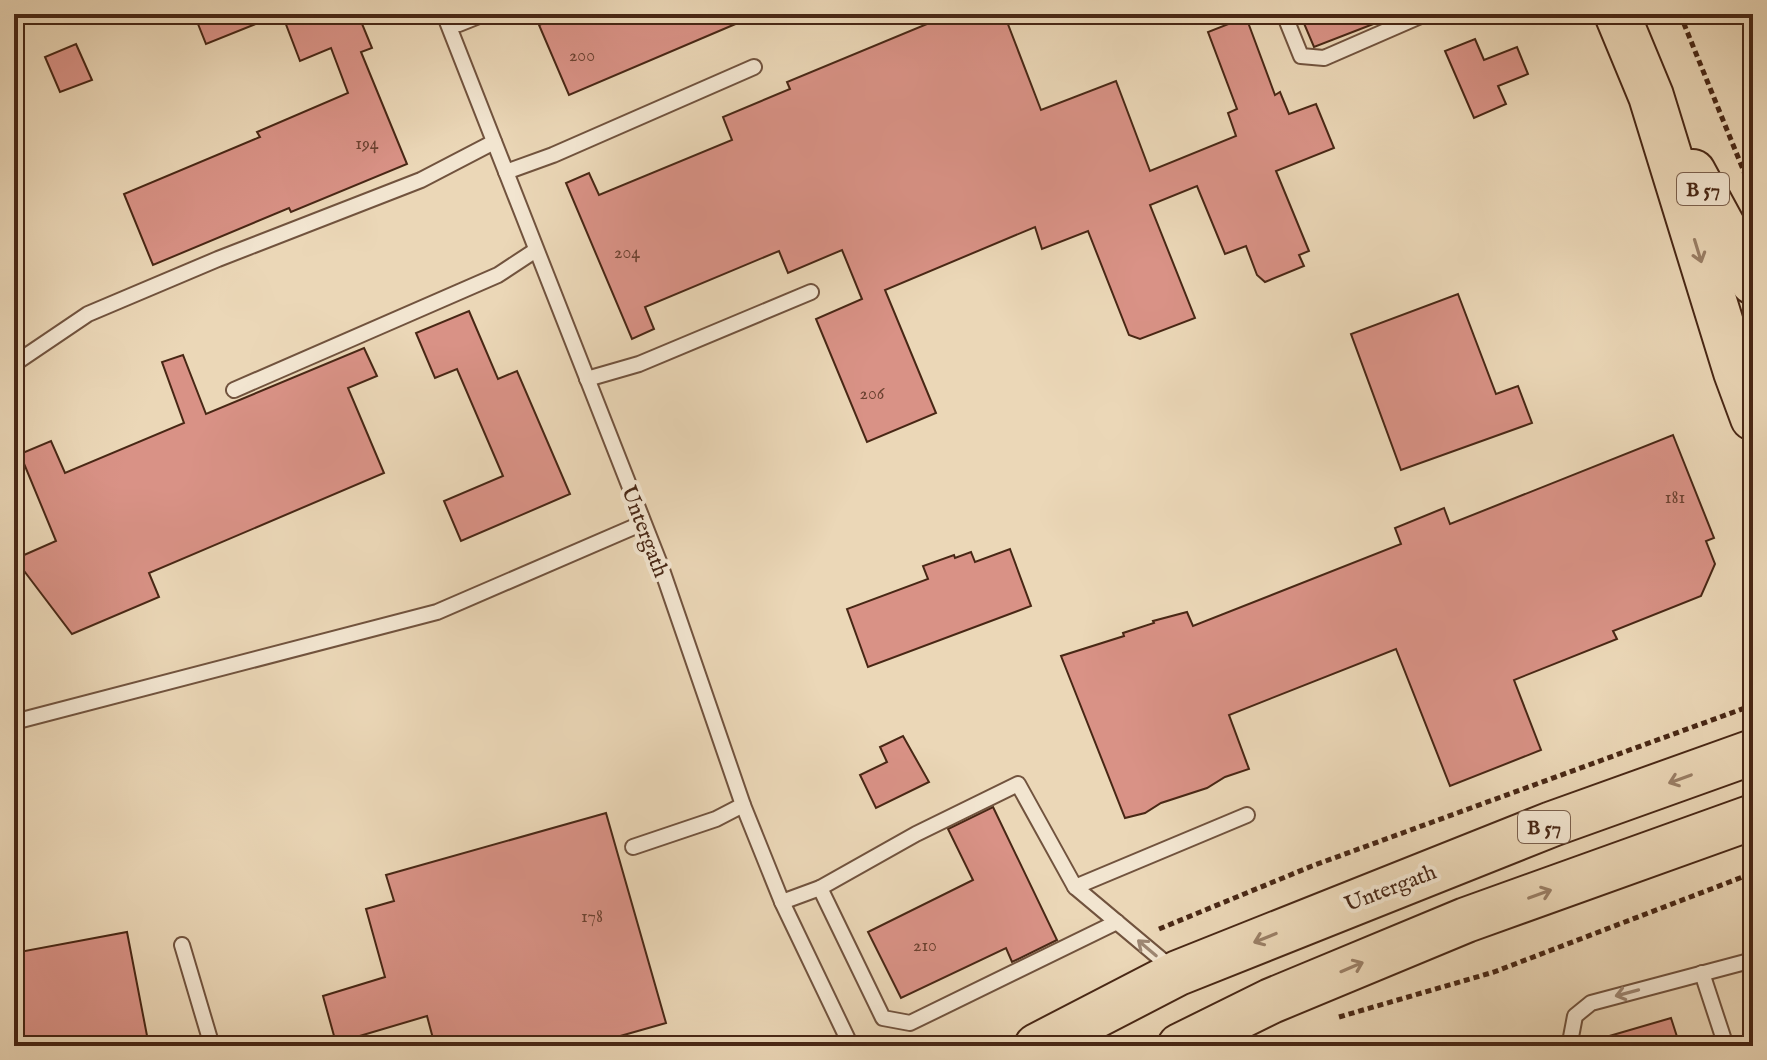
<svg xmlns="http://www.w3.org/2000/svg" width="1767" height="1060" font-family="'IM FELL English',serif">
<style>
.building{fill:#d99286;stroke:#482715;stroke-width:2}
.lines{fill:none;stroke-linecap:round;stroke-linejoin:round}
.lane-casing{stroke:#71533e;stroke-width:18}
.primary-casing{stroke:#482715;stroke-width:48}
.path{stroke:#482715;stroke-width:5;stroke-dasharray:6 4;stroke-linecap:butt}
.lane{stroke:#f2e5d0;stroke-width:14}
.primary{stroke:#ebd7b7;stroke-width:44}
.oneway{stroke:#9a7f66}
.oneway2{stroke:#9d8672}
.labels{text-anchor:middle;stroke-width:8;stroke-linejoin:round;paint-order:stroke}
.number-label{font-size:18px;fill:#6c4231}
.shield{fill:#f2e5d0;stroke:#7b604d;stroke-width:2}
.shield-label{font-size:20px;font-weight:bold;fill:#482715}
.street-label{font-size:22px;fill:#482715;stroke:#f2e5d0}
</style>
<rect width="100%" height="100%" fill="#ebd7b7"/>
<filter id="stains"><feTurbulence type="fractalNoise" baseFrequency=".0025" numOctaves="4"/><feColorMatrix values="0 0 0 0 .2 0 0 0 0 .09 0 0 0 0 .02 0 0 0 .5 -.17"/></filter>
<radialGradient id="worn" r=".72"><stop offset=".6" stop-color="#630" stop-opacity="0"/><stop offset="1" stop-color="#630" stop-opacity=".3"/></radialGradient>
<g class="building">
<polygon points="194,14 278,14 278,15 206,44"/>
<polygon points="282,14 358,14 372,48 361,52 407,164 291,212 289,208 153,265 124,194 260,137 257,132 348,93 331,48 300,61"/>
<polygon points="565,14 759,14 569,95 539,25"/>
<polygon points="951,14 1004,14 1041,110 1116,81 1150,171 1236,136 1228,113 1237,109 1208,32 1246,17 1275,95 1280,92 1289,114 1316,104 1334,148 1276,171 1309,251 1299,255 1304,266 1265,282 1257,275 1246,246 1225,254 1197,186 1150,205 1195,318 1140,339 1129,335 1088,231 1042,249 1035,227 885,290 936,413 867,442 816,319 862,299 842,250 788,273 779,251 645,307 654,329 632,339 566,183 589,173 599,195 732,140 723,117 790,89 787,82"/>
<polygon points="1300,14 1394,14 1394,16 1314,47"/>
<polygon points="1475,39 1484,60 1517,47 1528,74 1498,86 1506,104 1474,118 1445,51"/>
<polygon points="76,44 92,80 60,92 45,57"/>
<polygon points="1458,294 1496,394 1518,386 1532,423 1401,470 1351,334"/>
<polygon points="469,311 498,379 517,371 570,494 461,541 444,501 503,476 457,369 435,378 416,333"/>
<polygon points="364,348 377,376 348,388 384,473 149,573 159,597 72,634 15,559 56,541 20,454 51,441 65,473 184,423 162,362 183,355 206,414"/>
<polygon points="1673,435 1714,538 1706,541 1715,564 1701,596 1613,631 1617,639 1514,680 1541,750 1450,786 1396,649 1229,715 1249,769 1225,777 1207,788 1161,803 1145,813 1125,818 1061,656 1124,636 1123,633 1154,623 1153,621 1187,612 1193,626 1401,544 1395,528 1444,508 1450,524"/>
<polygon points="1010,549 1031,606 868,667 847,609 928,579 923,566 954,555 955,558 971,552 975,562"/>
<polygon points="903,736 929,782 876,808 860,775 887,762 880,747"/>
<polygon points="993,807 1057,940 1012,962 1006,948 901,998 868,932 973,880 948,829"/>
<polygon points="606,813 666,1023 585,1046 435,1046 427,1016 336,1043 323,996 385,977 366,909 394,901 386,875"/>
<polygon points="127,932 149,1046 14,1046 14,953"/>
<polygon points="1671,1018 1680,1046 1600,1046 1599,1039"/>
</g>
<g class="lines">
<defs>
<g id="lane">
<polyline points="444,14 660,564 743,805 782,902 851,1046"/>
<polyline points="1284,14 1301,56 1324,58 1425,14"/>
<polyline points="447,21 459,24 484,14"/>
<polyline points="506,172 553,155 754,67"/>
<polyline points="14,364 88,314 218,259 421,180 494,142"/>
<polyline points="587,379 639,364 811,292"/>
<polyline points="234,390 498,275 536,250"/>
<polyline points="14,722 437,612 643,523"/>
<polyline points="633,847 716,819 743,805"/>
<polyline points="820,888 883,1018 910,1023 1117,922"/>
<polyline points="782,902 820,888 916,834 1018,784 1075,887"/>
<polyline points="182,945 212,1046"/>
<polyline points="1174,970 1075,887 1247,815"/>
<polyline points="1702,973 1726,1046"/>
<polyline points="1574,1046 1571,1037 1575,1016 1591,1003 1753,960"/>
</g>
<g id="primary">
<polyline points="1617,14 1651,96 1736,372 1753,418"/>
<polyline points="1693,172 1753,282"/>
<polyline points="1037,1046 1178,973 1552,824 1753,752"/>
<polyline points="1180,1046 1271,1001 1466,920 1753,817"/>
</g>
</defs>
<use href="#lane" class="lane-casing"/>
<use href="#primary" class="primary-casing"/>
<g class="path">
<polyline points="1680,14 1753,194"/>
<polyline points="1159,929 1312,866 1753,705"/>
<polyline points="1339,1017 1494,972 1753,873"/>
</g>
<use href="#lane" class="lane"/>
<use href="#primary" class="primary"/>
</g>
<defs><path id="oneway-shaft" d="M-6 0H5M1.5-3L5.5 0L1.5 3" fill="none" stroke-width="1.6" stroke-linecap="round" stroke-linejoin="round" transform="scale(2)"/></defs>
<g class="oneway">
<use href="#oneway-shaft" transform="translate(1698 251) rotate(73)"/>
<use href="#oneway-shaft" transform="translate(1680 779) rotate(160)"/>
<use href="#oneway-shaft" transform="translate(1540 894) rotate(-20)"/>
<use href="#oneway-shaft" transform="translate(1265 938) rotate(158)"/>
<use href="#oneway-shaft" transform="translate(1352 967) rotate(-23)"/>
</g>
<g class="oneway2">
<use href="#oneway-shaft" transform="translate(1147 948) rotate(-140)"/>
<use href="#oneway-shaft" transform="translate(1627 993) rotate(165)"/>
</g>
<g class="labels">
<g class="number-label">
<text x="582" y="61">200</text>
<text x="367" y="149">194</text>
<text x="627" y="258">204</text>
<text x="872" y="399">206</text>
<text x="1675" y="503">181</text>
<text x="592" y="922">178</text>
<text x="925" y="951">210</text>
</g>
<g class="shield">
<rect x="1677" y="173" width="52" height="32" rx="6"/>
<rect x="1518" y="811" width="52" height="32" rx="6"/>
</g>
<g class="shield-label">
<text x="1703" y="196">B 57</text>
<text x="1544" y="834">B 57</text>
</g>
<g class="street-label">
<text transform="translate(646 531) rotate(69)" y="8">Untergath</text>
<text transform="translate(1390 887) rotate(-21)" y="8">Untergath</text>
</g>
</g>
<rect width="1767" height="1060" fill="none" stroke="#ebd7b7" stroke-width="48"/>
<rect x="16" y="16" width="1735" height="1028" fill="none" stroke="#482715" stroke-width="4"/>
<rect x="24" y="24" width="1719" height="1012" fill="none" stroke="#482715" stroke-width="2"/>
<rect width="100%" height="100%" filter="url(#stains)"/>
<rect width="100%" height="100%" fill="url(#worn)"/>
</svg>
